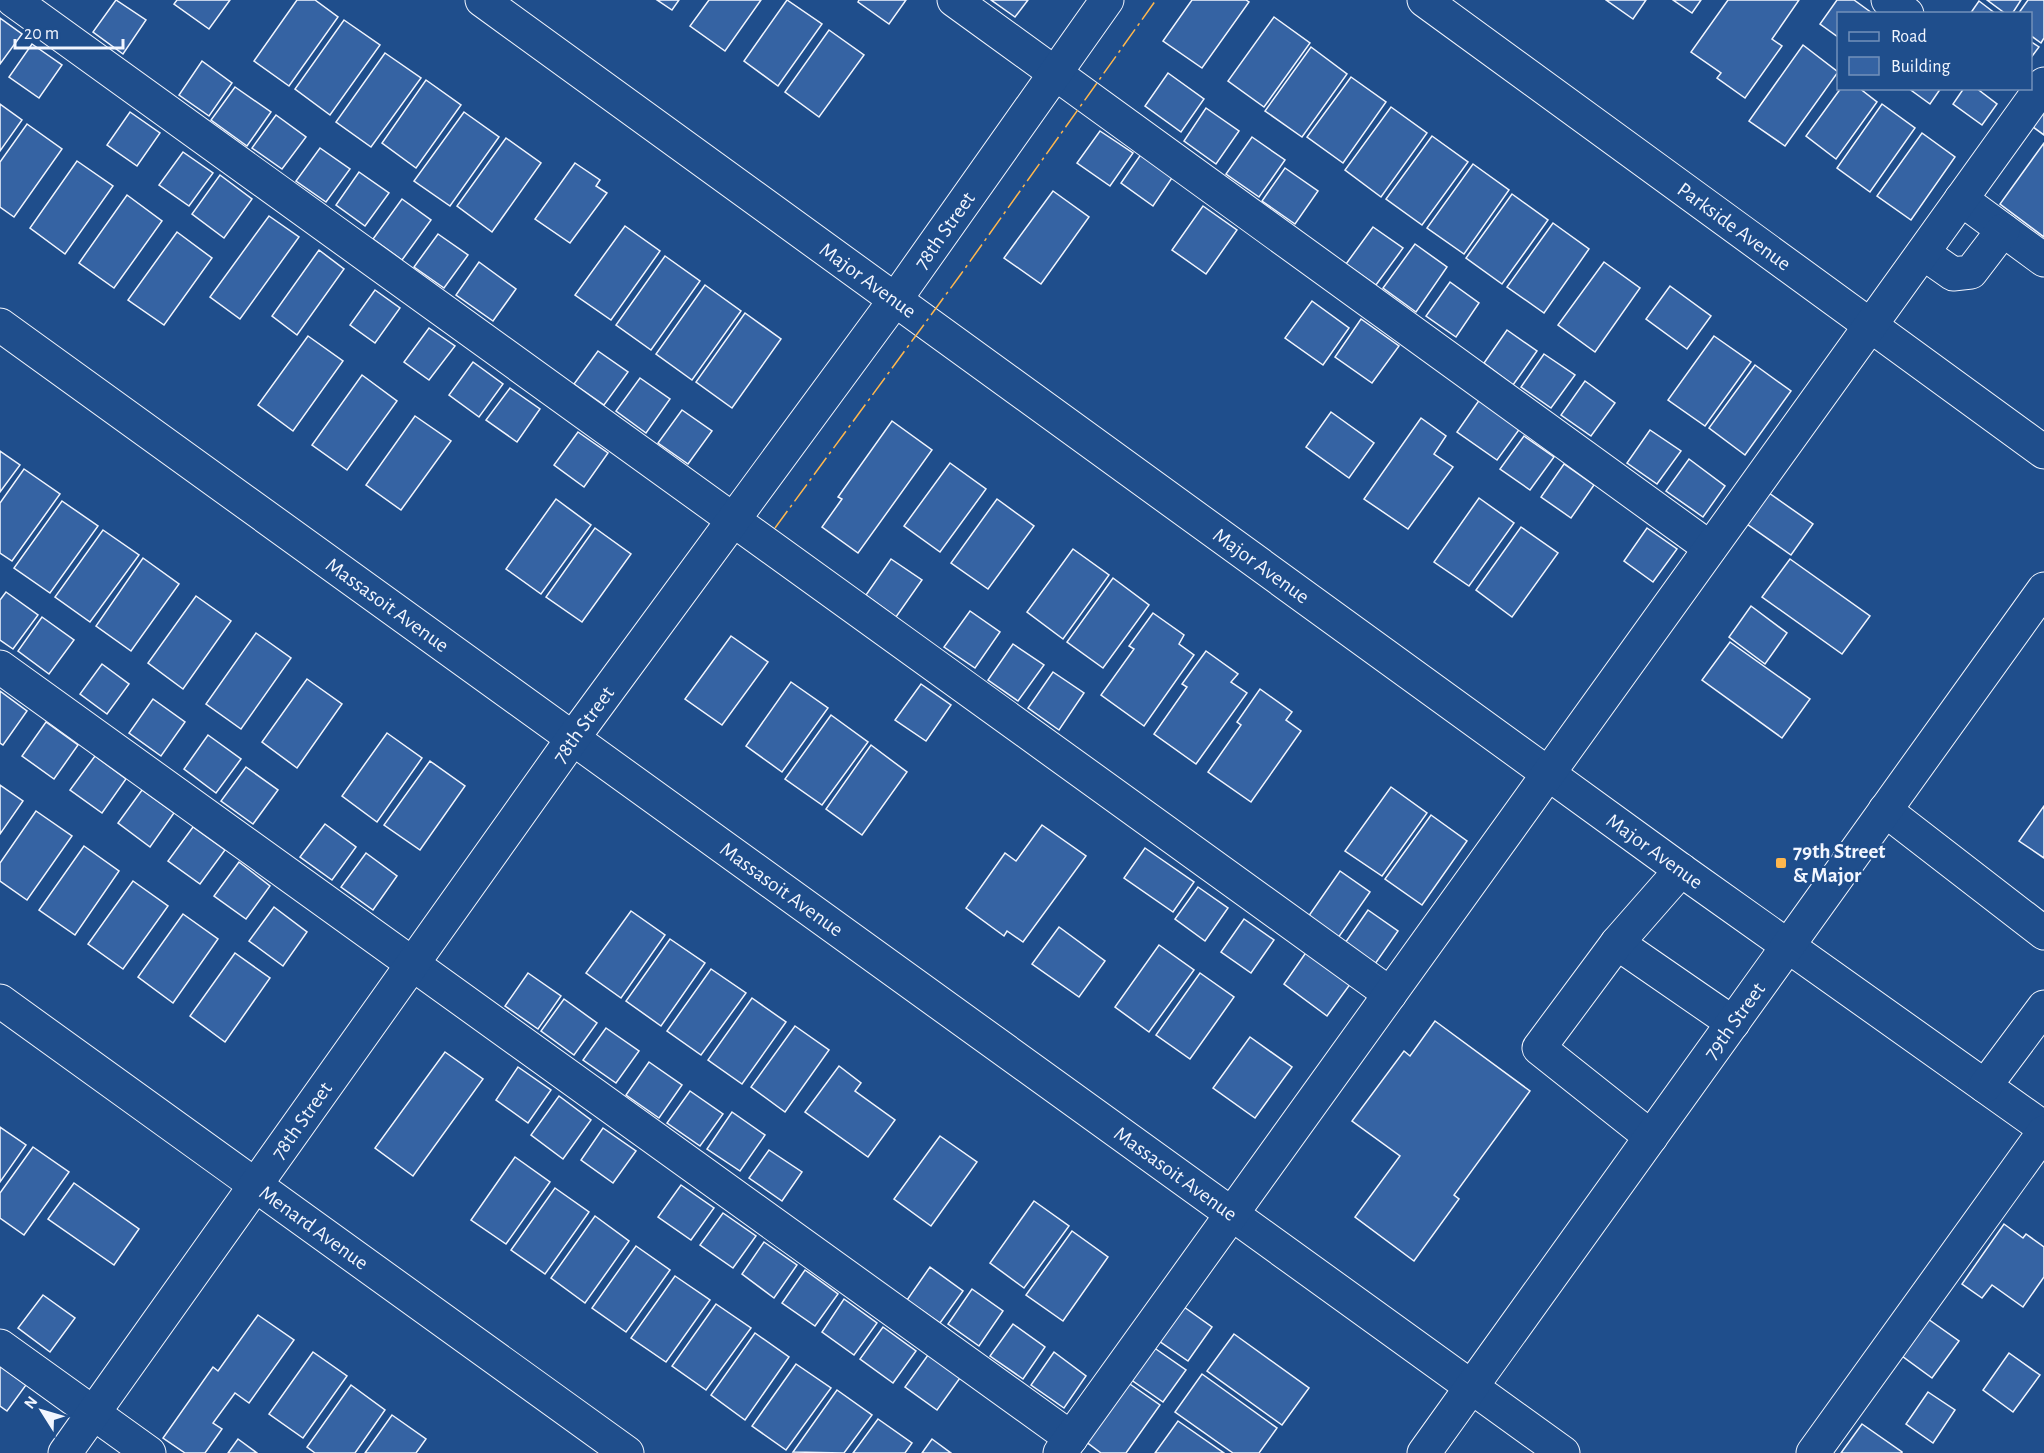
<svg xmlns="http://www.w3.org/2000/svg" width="2044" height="1453" font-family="'Alegreya Sans',sans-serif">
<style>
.building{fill:#3563a3;stroke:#f2f6ff;stroke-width:1.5}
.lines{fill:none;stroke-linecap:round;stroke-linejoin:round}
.minor-casing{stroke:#f2f6ff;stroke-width:35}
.major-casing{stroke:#f2f6ff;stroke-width:35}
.minor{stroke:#1f4e8c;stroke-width:33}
.major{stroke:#1f4e8c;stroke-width:33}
.power{stroke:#ffb74d;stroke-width:1.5;stroke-dasharray:21 4.5 3 4.5;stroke-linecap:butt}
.poi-dot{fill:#ffb74d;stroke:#1f4e8c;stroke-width:2}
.labels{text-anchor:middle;stroke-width:4.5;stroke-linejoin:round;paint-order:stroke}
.street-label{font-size:21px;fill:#f2f6ff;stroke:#1f4e8c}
.poi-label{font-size:21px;font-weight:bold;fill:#f2f6ff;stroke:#1f4e8c;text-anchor:start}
</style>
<rect width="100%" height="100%" fill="#1f4e8c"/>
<g class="building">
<polygon points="116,0 146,20 123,54 93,32"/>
<polygon points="177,0 230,0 209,29 174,4"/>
<polygon points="297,0 315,0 338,17 289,86 254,61"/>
<polygon points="657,0 679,0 672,10"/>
<polygon points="709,0 761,0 725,51 690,26"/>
<polygon points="787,0 822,24 778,86 744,61"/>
<polygon points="859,0 906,0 889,24 858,2"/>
<polygon points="991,0 1028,0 1015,17"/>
<polygon points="1192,0 1246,0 1249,2 1202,68 1163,41"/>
<polygon points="1606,0 1646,0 1633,19"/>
<polygon points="1673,0 1701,0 1692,13"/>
<polygon points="1728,0 1799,0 1772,39 1782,46 1745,98 1717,78 1721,73 1691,52"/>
<polygon points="1837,0 1854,0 1872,13 1838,14 1838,37 1820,24"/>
<polygon points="1987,0 2021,0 2012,14 2006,14"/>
<polygon points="2028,0 2044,0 2044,38 2041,43 2030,35 2030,14 2018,14"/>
<polygon points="1979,1 1996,14 1970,14"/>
<polygon points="1274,17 1310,43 1264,107 1228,81"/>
<polygon points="0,18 22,34 0,64"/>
<polygon points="344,20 380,45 330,115 295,89"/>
<polygon points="829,30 864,55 819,117 785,92"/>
<polygon points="2030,41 2039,47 2030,59"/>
<polygon points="32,44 62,65 39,98 9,77"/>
<polygon points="1803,45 1838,72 1785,146 1749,121"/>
<polygon points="1311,47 1347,74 1302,137 1265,111"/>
<polygon points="385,53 421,78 371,147 336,122"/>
<polygon points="202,61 232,83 209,116 179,95"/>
<polygon points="1168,73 1204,99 1181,132 1145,106"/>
<polygon points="1351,77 1386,102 1343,163 1307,137"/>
<polygon points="426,80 461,105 416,168 382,143"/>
<polygon points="235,87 271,112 247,146 211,120"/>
<polygon points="1841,88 1859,88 1877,102 1836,159 1806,136"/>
<polygon points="1908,88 1941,88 1930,104"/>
<polygon points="1964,88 1976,88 1997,104 1982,125 1953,104"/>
<polygon points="2044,103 2044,135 2029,124"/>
<polygon points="0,104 22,120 0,151"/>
<polygon points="1882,104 1915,128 1870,192 1837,168"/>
<polygon points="1391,107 1427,133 1381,197 1345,170"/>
<polygon points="1206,108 1239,131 1216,164 1184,141"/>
<polygon points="130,112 160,133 137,166 107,145"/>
<polygon points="464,112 499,137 450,206 414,181"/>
<polygon points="276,115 306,137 282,169 252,148"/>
<polygon points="27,124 62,149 14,217 0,207 0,162"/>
<polygon points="1100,131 1133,153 1110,186 1077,163"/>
<polygon points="1922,133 1955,157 1911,220 1877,196"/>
<polygon points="1432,136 1468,162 1422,225 1386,199"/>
<polygon points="1252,137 1285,160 1259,197 1226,174"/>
<polygon points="506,138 541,163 492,232 457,206"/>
<polygon points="2044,143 2044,237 2000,204"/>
<polygon points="320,148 350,169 326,202 296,181"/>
<polygon points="1144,150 1176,172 1153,206 1121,183"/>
<polygon points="183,152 213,173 189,206 159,185"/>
<polygon points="77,161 113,186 65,254 30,228"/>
<polygon points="575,163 600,180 596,186 607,193 570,243 535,219"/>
<polygon points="1473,164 1509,190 1464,254 1427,228"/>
<polygon points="1285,168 1318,191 1295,224 1262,201"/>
<polygon points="359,172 389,193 365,226 336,205"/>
<polygon points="220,175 252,199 224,238 192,214"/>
<polygon points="1053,191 1089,217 1041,284 1004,258"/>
<polygon points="1512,194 1548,220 1502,284 1466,258"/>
<polygon points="127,195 162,221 114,288 79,263"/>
<polygon points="402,199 431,220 402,260 373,239"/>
<polygon points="1203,206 1237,230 1206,274 1172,250"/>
<polygon points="269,216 299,237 240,319 210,297"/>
<polygon points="1553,223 1589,249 1544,313 1507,287"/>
<polygon points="625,226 660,251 611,320 575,295"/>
<polygon points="1373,227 1403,248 1376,285 1346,264"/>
<polygon points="177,232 212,258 164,325 128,300"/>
<polygon points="438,234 468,255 444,288 414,267"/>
<polygon points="1415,244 1447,267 1416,312 1383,288"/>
<polygon points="319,250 344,269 297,335 272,316"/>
<polygon points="665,256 700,281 651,350 616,325"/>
<polygon points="479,262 516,289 493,321 456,295"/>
<polygon points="1604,262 1640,288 1595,352 1558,325"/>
<polygon points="1450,282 1479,303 1456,337 1426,316"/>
<polygon points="705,285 741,311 692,380 656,354"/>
<polygon points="1670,286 1711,316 1687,349 1646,319"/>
<polygon points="375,290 400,308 375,343 350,325"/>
<polygon points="1312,301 1349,328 1323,365 1285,338"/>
<polygon points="745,313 781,339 732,408 696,382"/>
<polygon points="1361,319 1399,346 1372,383 1335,357"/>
<polygon points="429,328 455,346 429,380 404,362"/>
<polygon points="1507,330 1537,351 1513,385 1484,363"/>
<polygon points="308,336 343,361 293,431 258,405"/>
<polygon points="1714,336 1751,362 1705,426 1668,400"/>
<polygon points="598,351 628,372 604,405 574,384"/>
<polygon points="1544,354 1575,375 1551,408 1521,387"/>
<polygon points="473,362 503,384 479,417 449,395"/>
<polygon points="1755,365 1791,391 1745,455 1709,428"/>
<polygon points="362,375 397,401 347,470 312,445"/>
<polygon points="640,378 670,399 646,433 616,411"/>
<polygon points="1585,381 1615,403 1591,436 1561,415"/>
<polygon points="510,388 540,409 517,442 486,420"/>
<polygon points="1480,399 1521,427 1497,460 1457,432"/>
<polygon points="682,410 712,431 688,464 658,443"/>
<polygon points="1331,412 1374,443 1349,478 1306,447"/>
<polygon points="415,416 451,441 401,510 366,485"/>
<polygon points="1421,418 1446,436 1434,454 1453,467 1408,529 1364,499"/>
<polygon points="892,421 932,450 858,553 822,527 842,499 838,497"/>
<polygon points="1650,430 1681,451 1657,484 1627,463"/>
<polygon points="578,432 608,453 584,487 554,465"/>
<polygon points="1524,436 1554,457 1530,490 1500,469"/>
<polygon points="0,451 20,465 0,492"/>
<polygon points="1689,459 1725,486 1703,517 1666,491"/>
<polygon points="950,463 986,489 940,552 904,526"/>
<polygon points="1564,464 1594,485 1571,518 1541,497"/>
<polygon points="24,469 60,494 12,561 0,553 0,503"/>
<polygon points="1769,493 1813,524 1791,555 1747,524"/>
<polygon points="1479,498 1514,523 1469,586 1434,562"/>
<polygon points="556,499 591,525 541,594 506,569"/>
<polygon points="997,499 1034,526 988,589 951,563"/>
<polygon points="62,501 98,526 50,593 14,568"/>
<polygon points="1521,527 1558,553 1512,617 1476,590"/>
<polygon points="595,528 631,554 582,622 546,597"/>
<polygon points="1647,528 1677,549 1653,582 1624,561"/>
<polygon points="103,530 139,555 90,622 55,597"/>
<polygon points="1073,549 1109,575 1063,639 1027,612"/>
<polygon points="143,558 179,584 131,651 96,626"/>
<polygon points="891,559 922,580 896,617 866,595"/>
<polygon points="1790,559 1870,616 1842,654 1762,597"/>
<polygon points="1113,578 1149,605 1103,668 1067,642"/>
<polygon points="6,592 38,615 13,649 0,640 0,600"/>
<polygon points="196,596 231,621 183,689 148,663"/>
<polygon points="1751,606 1787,633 1765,664 1729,637"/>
<polygon points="970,611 1000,632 975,668 944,647"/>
<polygon points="1153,613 1184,635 1179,644 1194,655 1144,726 1101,695 1134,649 1129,646"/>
<polygon points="42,617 74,640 49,674 18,651"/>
<polygon points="256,633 291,658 241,729 206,704"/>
<polygon points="731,636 768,662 722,725 685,699"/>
<polygon points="1730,642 1810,699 1782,738 1702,680"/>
<polygon points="1013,644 1044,665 1018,701 988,680"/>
<polygon points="1206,651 1238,674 1231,682 1247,693 1196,764 1154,734 1187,687 1182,684"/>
<polygon points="102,664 129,684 107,714 80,694"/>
<polygon points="1053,672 1084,693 1059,730 1028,708"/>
<polygon points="307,679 342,704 297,768 262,742"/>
<polygon points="791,682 828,708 782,772 746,746"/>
<polygon points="921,684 951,705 926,741 895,720"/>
<polygon points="1260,689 1292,712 1286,720 1301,731 1251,802 1208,772 1241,725 1237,722"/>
<polygon points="0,691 27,711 3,745 0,743"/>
<polygon points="153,699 185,722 161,756 129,733"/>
<polygon points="831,715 868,742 822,805 785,779"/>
<polygon points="46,722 78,745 54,779 22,756"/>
<polygon points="387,733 422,758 377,822 342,796"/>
<polygon points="208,735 241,759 216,793 184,769"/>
<polygon points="871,745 907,772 862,835 826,809"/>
<polygon points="95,756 126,779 102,813 70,790"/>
<polygon points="430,761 465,786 420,850 384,825"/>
<polygon points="246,767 278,790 253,824 221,801"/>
<polygon points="0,785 23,801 0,834"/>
<polygon points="1391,787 1427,813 1382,876 1345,851"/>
<polygon points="142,790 174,813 150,847 118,823"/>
<polygon points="2044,806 2044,858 2019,841"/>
<polygon points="36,811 72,836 27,900 0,881 0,863"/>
<polygon points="1431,815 1467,841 1422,905 1385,879"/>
<polygon points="325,824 356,847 332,880 300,857"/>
<polygon points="1042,825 1086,856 1023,942 1007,931 1004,936 966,908 1005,853 1016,861"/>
<polygon points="193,827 225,850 200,884 168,861"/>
<polygon points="84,846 119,871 75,935 39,910"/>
<polygon points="1145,848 1194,882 1173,912 1124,878"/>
<polygon points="366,853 397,876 373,910 341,887"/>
<polygon points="239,862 270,886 246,919 214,896"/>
<polygon points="1340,871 1370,892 1338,938 1308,917"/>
<polygon points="133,881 168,906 123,969 88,944"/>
<polygon points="1198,887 1228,908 1205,941 1175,919"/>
<polygon points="274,907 307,932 283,966 249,941"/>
<polygon points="1368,910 1398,931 1375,964 1345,943"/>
<polygon points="631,911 665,935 621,998 586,973"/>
<polygon points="183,914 218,939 173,1003 138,977"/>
<polygon points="1244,919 1274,940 1251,973 1221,952"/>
<polygon points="1059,927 1105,961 1079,997 1032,964"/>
<polygon points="670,939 705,963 661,1026 626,1001"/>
<polygon points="1159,945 1194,970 1149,1032 1115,1007"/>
<polygon points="1307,951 1351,983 1327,1016 1284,984"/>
<polygon points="235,953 270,978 225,1042 190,1016"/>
<polygon points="711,969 746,993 701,1055 667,1031"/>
<polygon points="528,973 561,996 538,1029 505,1006"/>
<polygon points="1200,973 1234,997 1190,1059 1156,1035"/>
<polygon points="752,998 786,1022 742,1084 708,1060"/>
<polygon points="564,999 597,1023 574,1055 541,1031"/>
<polygon points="1435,1021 1530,1091 1454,1195 1459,1199 1414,1261 1355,1217 1400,1156 1352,1121 1404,1051 1410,1056"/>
<polygon points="795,1026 829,1050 785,1112 751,1087"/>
<polygon points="606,1028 639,1051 616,1083 583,1060"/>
<polygon points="1250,1037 1292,1067 1255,1118 1213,1088"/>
<polygon points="445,1052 483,1079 413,1176 375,1148"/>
<polygon points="649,1062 682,1085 659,1118 626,1095"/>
<polygon points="839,1066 861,1083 855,1091 895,1120 868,1157 805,1112"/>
<polygon points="518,1067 551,1090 528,1123 496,1100"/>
<polygon points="690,1091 723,1114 700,1146 667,1123"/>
<polygon points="559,1096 591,1120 563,1159 531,1135"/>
<polygon points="732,1112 765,1135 740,1171 707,1149"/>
<polygon points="0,1127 26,1145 0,1182"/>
<polygon points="603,1128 636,1151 613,1183 581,1160"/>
<polygon points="940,1136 977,1162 931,1226 894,1199"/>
<polygon points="33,1147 69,1172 24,1235 0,1218 0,1193"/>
<polygon points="769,1150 802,1172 782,1201 749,1178"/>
<polygon points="515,1157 550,1182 506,1244 471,1220"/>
<polygon points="74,1183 139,1229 114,1265 48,1219"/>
<polygon points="681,1185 714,1208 691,1240 658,1217"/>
<polygon points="555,1188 589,1212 545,1274 511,1250"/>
<polygon points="1034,1201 1069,1226 1024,1288 990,1263"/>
<polygon points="723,1213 756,1236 733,1268 700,1245"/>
<polygon points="595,1216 629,1241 585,1303 551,1278"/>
<polygon points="2004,1224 2023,1238 2026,1234 2044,1247 2044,1277 2023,1307 1992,1285 1982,1298 1962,1284"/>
<polygon points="1072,1231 1108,1257 1063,1321 1026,1295"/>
<polygon points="764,1242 797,1265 774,1298 742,1274"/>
<polygon points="636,1246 670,1270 626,1332 592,1308"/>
<polygon points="930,1267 963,1291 940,1323 907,1300"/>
<polygon points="805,1270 838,1294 815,1326 782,1303"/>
<polygon points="675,1276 710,1300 666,1362 631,1338"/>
<polygon points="972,1289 1003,1311 979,1346 948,1324"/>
<polygon points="43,1295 75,1318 50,1352 18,1328"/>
<polygon points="844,1299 877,1323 854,1355 822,1332"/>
<polygon points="716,1304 751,1328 706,1390 672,1366"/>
<polygon points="1184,1307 1212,1327 1188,1361 1159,1341"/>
<polygon points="258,1315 294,1340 249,1403 235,1393 213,1423 222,1429 205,1453 185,1453 163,1438 213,1367 218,1371"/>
<polygon points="1928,1319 1959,1341 1932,1378 1902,1356"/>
<polygon points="1013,1324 1045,1347 1023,1379 990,1356"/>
<polygon points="883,1327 916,1351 893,1383 860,1359"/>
<polygon points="755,1333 789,1357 745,1420 711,1395"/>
<polygon points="1234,1334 1309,1388 1282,1425 1207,1371"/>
<polygon points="1153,1347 1186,1370 1163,1402 1130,1379"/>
<polygon points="313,1352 347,1376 303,1438 269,1414"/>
<polygon points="1054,1352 1086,1376 1064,1408 1031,1385"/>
<polygon points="2009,1353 2040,1375 2013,1412 1983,1390"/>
<polygon points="928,1355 960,1378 937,1410 905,1387"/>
<polygon points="796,1364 831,1388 786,1450 752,1426"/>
<polygon points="0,1366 26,1385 7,1411 0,1406"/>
<polygon points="1202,1374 1277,1428 1259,1453 1233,1453 1175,1412"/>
<polygon points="1127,1382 1160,1405 1126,1453 1101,1453 1085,1441"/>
<polygon points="351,1385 385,1410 355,1453 315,1453 307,1447"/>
<polygon points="837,1390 872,1415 844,1453 793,1452"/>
<polygon points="1928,1392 1955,1410 1933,1443 1906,1424"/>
<polygon points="392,1415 426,1439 416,1453 365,1453"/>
<polygon points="878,1419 912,1443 905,1453 853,1453"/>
<polygon points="1178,1421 1224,1453 1155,1453"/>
<polygon points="1862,1424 1902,1452 1902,1453 1841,1453"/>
<polygon points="238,1439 257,1453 228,1453"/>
<polygon points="932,1439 951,1453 922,1453"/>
</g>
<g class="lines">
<defs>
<g id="minor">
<polyline points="13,0 1390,994"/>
<path id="s1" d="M482 0 1681 870 2044 1128"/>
<polyline points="954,0 1710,548"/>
<path id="s2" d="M1424 0 2044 452"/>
<polyline points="1888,0 1907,14"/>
<polyline points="1961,199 2044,260"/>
<polyline points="1923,253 1953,274 1971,272 2003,230"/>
<path id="s3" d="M0 325 1563 1453"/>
<polyline points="0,667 1071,1438"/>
<polyline points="1885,810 2044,933"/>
<polyline points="1617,943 1733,1023"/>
<path id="s4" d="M0 1001 627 1453"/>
<polyline points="1985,1086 2044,1007"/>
<polyline points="1651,1137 1539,1048 1617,943 1681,870"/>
<polyline points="0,1346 149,1453"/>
<path id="s5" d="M65 1453 573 738 895 300 1107 0"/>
<polyline points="1060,1453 2044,84"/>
<polyline points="1813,1453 2044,1132"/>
</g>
<g id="major">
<path id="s6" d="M1424 1453 2044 589"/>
</g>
</defs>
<use href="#minor" class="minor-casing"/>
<use href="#major" class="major-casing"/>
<use href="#minor" class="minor"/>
<use href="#major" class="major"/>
<polyline class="power" points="775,528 961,274 1156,0"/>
</g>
<rect class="poi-dot" x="1775" y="857" width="12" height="12" rx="3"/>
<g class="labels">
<g class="street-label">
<text dy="7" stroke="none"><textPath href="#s2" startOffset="384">Parkside Avenue</textPath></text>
<text dy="7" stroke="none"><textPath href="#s5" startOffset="1506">78th Street</textPath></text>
<text dy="7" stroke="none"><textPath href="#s1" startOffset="477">Major Avenue</textPath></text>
<text dy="7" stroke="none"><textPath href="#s1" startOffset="963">Major Avenue</textPath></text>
<text dy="7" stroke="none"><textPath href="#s3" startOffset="478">Massasoit Avenue</textPath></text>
<text dy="7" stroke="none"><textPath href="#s5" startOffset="894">78th Street</textPath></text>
<text dy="7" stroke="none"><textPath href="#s1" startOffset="1449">Major Avenue</textPath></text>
<text dy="7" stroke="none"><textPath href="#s3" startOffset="964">Massasoit Avenue</textPath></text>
<text dy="7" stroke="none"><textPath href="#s6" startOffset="532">79th Street</textPath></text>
<text dy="7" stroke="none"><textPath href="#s5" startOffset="408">78th Street</textPath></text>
<text dy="7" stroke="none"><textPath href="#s3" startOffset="1450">Massasoit Avenue</textPath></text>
<text dy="7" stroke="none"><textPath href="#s4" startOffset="387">Menard Avenue</textPath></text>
</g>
<g class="poi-label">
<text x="1793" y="858">79th Street<tspan x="1793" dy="24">&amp; Major</tspan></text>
</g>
</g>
<rect x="1837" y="12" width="195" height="78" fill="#1f4e8c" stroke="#7391ba" stroke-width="1.5"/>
<rect x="1849" y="32" width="30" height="9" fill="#1f4e8c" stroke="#7391ba" stroke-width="1.5"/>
<text x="1891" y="42" font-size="18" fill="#f2f6ff">Road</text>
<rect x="1849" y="57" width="30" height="18" fill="#3563a3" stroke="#7391ba" stroke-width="1.5"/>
<text x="1891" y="72" font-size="18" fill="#f2f6ff">Building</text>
<g transform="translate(42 1411) rotate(307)" stroke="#1f4e8c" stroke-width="4.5" paint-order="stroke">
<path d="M0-4.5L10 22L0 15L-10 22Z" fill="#f2f6ff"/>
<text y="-9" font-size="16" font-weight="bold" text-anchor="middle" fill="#f2f6ff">N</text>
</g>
<path d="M15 39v9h108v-9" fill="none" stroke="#f2f6ff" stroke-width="3"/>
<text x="24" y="39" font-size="18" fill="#f2f6ff" stroke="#1f4e8c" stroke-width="4.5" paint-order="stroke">20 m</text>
</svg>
